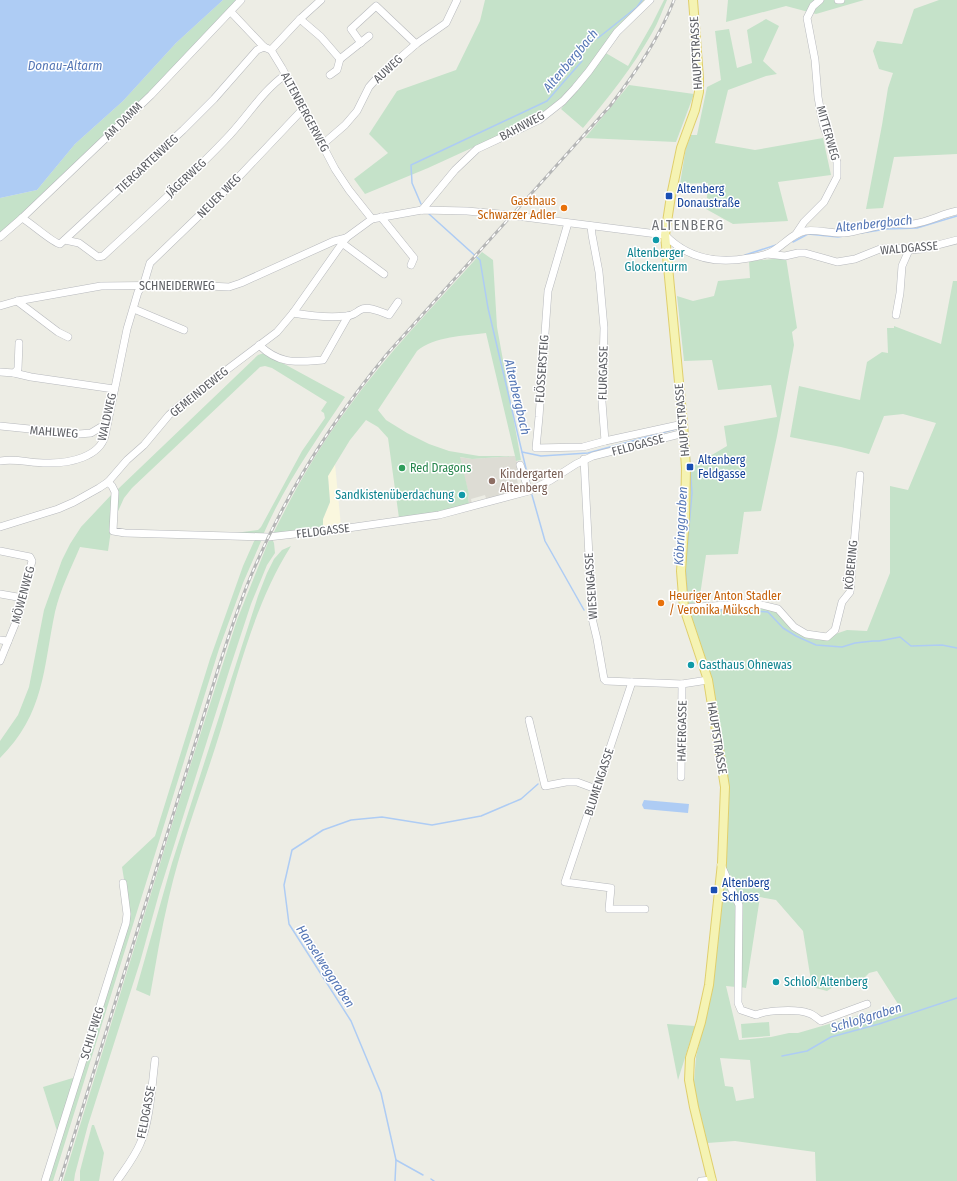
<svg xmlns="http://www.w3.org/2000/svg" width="957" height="1181" font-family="'Fira Sans Condensed',sans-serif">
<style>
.commercial{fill:#faf7de}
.education{fill:#dddcd4}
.green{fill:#c5e2c9;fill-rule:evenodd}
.water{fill:#aeccf4}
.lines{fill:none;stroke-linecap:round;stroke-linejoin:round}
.stream{stroke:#aeccf4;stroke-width:1.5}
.minor-casing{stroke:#b7b9bd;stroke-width:8}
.major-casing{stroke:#e0cf6c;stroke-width:10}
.minor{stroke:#fff;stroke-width:7}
.major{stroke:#f5f3b3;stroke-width:8}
.rail-casing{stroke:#b5b6b6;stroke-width:3}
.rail{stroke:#fff;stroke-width:1.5;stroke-dasharray:4.5;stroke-linecap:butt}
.transit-dot{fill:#1a4fb4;stroke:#fff;stroke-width:1.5}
.food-dot{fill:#e8710a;stroke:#fff;stroke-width:1.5}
.culture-dot{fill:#0f9aa8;stroke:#fff;stroke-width:1.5}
.leisure-dot{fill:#2e9e5b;stroke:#fff;stroke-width:1.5}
.education-dot{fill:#8d6e63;stroke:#fff;stroke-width:1.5}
.labels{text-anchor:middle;stroke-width:3;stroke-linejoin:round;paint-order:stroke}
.street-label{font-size:12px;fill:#5d5f64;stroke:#fff}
.transit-label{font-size:12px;fill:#164399;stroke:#fff;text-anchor:start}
.food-label{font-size:12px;fill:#c56008;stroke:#fff;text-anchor:end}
.culture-label{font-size:12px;fill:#0d838f;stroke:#fff;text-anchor:start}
.leisure-label{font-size:12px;fill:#27864d;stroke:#fff;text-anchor:start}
.education-label{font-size:12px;fill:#785e54;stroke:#fff;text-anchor:start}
.water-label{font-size:13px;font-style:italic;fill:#5476b5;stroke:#fff}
.quarter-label{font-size:14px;letter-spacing:1px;fill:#6e7175;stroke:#fff}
</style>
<rect width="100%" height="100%" fill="#edede5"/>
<polygon class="commercial" points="335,464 341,526 323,529 323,519 330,502 328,476"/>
<polygon class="education" points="515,456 519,469 515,471 520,492 487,501 485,495 471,499 472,504 470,505 468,500 469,494 459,457 472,459"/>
<g class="green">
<polygon points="223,0 238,0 147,96 0,234 0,198 37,190 75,144 123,101 176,43"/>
<polygon points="485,0 647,0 610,36 573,88 548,109 487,141 428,168 365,194 354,179 388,153 369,134 397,91 456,70 480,21"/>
<path d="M664 0H667C662 11 658 23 652 33 633 67 608 98 583 128L561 109 589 74 604 52 628 66 652 24Z"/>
<polygon points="728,0 864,0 816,14 786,6 726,22"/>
<polygon points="939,0 957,0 957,154 894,157 883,208 866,209 882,125 888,88 893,73 879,69 873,51 877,41 902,44 914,9"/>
<polygon points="766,19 779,26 763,61 777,74 766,76 728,90 715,143 755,150 823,138 831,175 778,182 788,221 733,224 706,209 708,183 680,184 686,147 691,135 697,135 707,87 721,80 715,31 729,29 737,68 752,63 747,30"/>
<polygon points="629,85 694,94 676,142 585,138"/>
<path d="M482 252 493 260 497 327 521 460 516 461 515 456 472 459 460 457 469 494 468 500 470 505 450 510 399 518 388 438 378 427 366 420 350 440 328 476 330 502 323 519V529L272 536C294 491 318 448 348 408 388 352 437 303 482 252ZM486 333 515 456H479L449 451 429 444 407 433 386 420 378 410 417 351C435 336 464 336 486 333Z"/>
<polygon points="786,258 797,328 792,332 794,345 777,436 761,511 744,512 738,554 706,555 699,602 686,604 683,559 690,468 727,446 724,426 777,417 771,385 718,390 712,360 684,361 677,296 693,301 714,296 718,281 750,278 749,261"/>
<path d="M953 281H957V1181H816L815 1152 735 1141 707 1143 697 1107 694 1082 696 1057 710 995 723 871 737 906 736 987 726 986 739 1040 771 1037 789 1033H798L898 1004 877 971 869 973 864 978 841 982 827 991 812 987 803 931 776 900 760 897 746 988 740 987 741 905 723 864 728 785 710 680 687 609 757 606 777 611 796 631 806 638 818 640 847 630 867 631 890 573V486L908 490 936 423 903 414 884 416 869 454 841 447 790 437 799 386 860 400 867 362 882 352 888 353 887 328H894V326L941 344ZM720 1058 750 1060 754 1098 736 1101 733 1087 725 1086Z"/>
<path d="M264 353 345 397C315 442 284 486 263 535L235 533 258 530 261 527 302 451 325 418 324 413 321 411 327 402 272 368 265 366 260 367 132 488 124 498 115 518 117 490 258 355Z"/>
<path d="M113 493 112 523 108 551 80 547C71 568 60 590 55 612 43 669 45 713 0 758V741L18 715 29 687 44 610 62 560 70 544 81 527Z"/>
<polygon points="255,539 262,539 243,583 219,649 53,1181 48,1181 130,916 122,867 155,836 210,659 243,566"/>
<polygon points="272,539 274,543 275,553 267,565 251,604 230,668 160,890 140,962 88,1125 75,1174 74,1181 63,1181 186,779 237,620 269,540"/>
<path d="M291 546C256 601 240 667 221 729 204 785 182 840 169 897 161 930 156 963 150 996L136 990 172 863 258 596 267 573 274 559 282 550Z"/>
<polygon points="769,1022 770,1036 742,1038 741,1024"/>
<polygon points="667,1024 695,1026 678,1080"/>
<polygon points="76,1077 58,1134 43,1087"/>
<polygon points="92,1125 94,1125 104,1153 99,1181 80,1181 80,1171"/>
</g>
<g class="water">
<polygon points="0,0 223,0 176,43 123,101 75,144 37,190 0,198"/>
<polygon points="644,800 689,804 688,813 644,809 642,805"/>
</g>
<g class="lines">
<g class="stream">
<polyline points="598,38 637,7 642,0"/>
<polyline points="421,204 412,183 411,165 547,101 582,61"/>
<polyline points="429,214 480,260 488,308 522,452 541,456 588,453 676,429"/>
<polyline points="861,233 887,229 917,228 957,216"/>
<polyline points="793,242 808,234 838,237 844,236"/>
<polyline points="745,255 776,245"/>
<polyline points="522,452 529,481"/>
<polyline points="532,495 545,541 584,610"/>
<polyline points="686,561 692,493 687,423"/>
<polyline points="685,565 688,601"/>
<polyline points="694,611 746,610 768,612 783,628 796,636 816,645 842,647 855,643 873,641 879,641 900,637 911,646 942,645 957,648"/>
<polyline points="782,1056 807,1051 831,1037 879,1024 957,998"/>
<polyline points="396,1160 423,1175"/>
<polyline points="431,1179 434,1181"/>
<polyline points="395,1181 396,1160 381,1093 351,1021 289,924 284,885 292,850 323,830 351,820 382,817 432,825 481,816 521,799 538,784"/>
</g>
<defs>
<g id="minor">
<polyline points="838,0 841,0"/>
<polyline points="231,12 264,47 271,50 282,68 335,169 349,190 372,219"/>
<polyline points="300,19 321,37 340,59 369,36"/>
<polyline points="361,43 351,29 376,6 416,44"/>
<polyline points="271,50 300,19 321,0"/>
<polyline points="330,75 337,70 340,59"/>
<polyline points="323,144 345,125 357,111 369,87 377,78 416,44 446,23 457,0"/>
<polyline points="422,210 455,170 477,149 539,120 563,101 575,88 589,71 617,32 650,0"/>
<polyline points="381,217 414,258 411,265"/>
<path d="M22 218C31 223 53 243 60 244L183 130 214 99 257 50 264 47"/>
<polyline points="568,223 548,291 539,417 536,448 583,447 605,441"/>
<polyline points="591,226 592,235 599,272 604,328 602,402 605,441 683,424"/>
<polyline points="796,234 804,222 824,202 837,177 837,162 823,124 818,97 815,60 807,18 813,6 820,0"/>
<polyline points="0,237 22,218 151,95 241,0"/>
<path d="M65 240 79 243 98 257 103 256C144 218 186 181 225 140 246 119 261 92 285 75"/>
<polyline points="342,243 384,274"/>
<polyline points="767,254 785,256 798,253 805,253 837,262 855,259 880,249 895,248 909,250 922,249 957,240"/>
<polyline points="17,301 58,332 68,337"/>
<polyline points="0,306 17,301 101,286 188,285 229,287 241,283 334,241 346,238"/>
<polyline points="134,309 184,330"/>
<path d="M293 313C311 316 329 318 346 316 353 316 355 313 360 310 368 305 381 312 389 315L398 302"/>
<polyline points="896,315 900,293 902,266 909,250"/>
<path d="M259 345C280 365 296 362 323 360L348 316"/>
<polyline points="0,372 14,373 18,369 19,343"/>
<polyline points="14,373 31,377 114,389"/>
<polyline points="0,426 79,434 91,433 106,424"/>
<polyline points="584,459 591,596 591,614 597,639 604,679 606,681 682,684 708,680"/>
<path d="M0 461C17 458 33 464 50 463 70 463 99 457 105 436L127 329 138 292 144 283 150 263 233 183 303 109"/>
<polyline points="520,465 529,491"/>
<polyline points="108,482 112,486 115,492 113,531 125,533 268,537 348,528 439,515 529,491 551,480 576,464 593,456 684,433"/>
<path d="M0 527 58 509 74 502 99 488 108 482 127 460 144 445 169 415 180 405 277 332 293 313 346 238 372 219 422 210 467 211 500 214 665 235C688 259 717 264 749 258 755 257 761 256 767 254 781 249 790 234 805 231 816 229 832 234 844 233 859 231 874 226 889 224 897 223 905 225 913 224 928 222 942 214 957 211"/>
<polyline points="0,551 30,557 32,561 18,617 0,661"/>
<polyline points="0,594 23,598"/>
<polyline points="684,608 754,603 778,609 794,627 806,634 827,637 835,630 842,602 850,592 860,475"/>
<polyline points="0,640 8,641"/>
<polyline points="632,682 565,882 611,888 609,909 645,909"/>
<polyline points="529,720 545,786 566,782 577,782 596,789"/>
<polyline points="681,777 682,684"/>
<path d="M721 865 739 905 738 1003 741 1010 756 1015C766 1010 798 1009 808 1013 813 1014 818 1019 821 1021L867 1004"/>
<polyline points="45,1181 126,923 127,914 123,883"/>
<path d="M117 1181C125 1169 134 1158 140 1144 150 1122 152 1084 155 1060"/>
<polyline points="701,1181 712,1180"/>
</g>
<polyline id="major" points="693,0 699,78 699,92 695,110 681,148 671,196 665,235 683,424 686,468 685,516 681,571 684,608 708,680 725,787 722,863 709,985 701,1022 690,1058 689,1080 694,1107 712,1181"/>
</defs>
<use href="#minor" class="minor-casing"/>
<use href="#major" class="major-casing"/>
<use href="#minor" class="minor"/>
<use href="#major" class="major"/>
<defs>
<path id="rail" d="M60 1181 219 666C228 638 237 610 248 583 282 499 330 423 387 354L610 106C635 73 659 39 674 0"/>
</defs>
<use href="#rail" class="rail-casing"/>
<use href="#rail" class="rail"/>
</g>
<g class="transit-dot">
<rect x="665" y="192" width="8" height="8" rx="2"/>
<rect x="686" y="463" width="8" height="8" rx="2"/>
<rect x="710" y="886" width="8" height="8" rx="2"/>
</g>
<g class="food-dot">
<circle cx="564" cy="208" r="4"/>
<circle cx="661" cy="603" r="4"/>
</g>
<g class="culture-dot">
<circle cx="656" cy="240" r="4"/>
<circle cx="462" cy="495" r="4"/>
<circle cx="691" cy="665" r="4"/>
<circle cx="776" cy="982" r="4"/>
</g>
<circle class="leisure-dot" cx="402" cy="468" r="4"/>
<circle class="education-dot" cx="492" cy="481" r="4"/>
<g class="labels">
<g class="street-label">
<text transform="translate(696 53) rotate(-93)" y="4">HAUPTSTRASSE</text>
<text transform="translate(388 69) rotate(-43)" y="4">AUWEG</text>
<text transform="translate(305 112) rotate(62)" y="4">ALTENBERGERWEG</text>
<text transform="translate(123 121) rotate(-44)" y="4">AM DAMM</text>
<text transform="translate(522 126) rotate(-28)" y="4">BAHNWEG</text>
<text transform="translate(828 133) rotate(74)" y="4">MITTERWEG</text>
<text transform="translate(147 164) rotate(-43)" y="4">TIERGARTENWEG</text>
<text transform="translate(186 178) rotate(-43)" y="4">JÄGERWEG</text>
<text transform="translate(219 196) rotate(-45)" y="4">NEUER WEG</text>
<text transform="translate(909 248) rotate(-5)" y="4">WALDGASSE</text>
<text x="177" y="290">SCHNEIDERWEG</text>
<text transform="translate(542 369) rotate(-86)" y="4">FLÖSSERSTEIG</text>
<text transform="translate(603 373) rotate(-89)" y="4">FLURGASSE</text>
<text transform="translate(199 392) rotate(-39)" y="4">GEMEINDEWEG</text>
<text transform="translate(107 417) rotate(-77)" y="4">WALDWEG</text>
<text transform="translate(682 420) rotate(-95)" y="4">HAUPTSTRASSE</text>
<text transform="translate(54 432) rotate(4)" y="4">MAHLWEG</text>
<text transform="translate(638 445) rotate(-15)" y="4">FELDGASSE</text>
<text transform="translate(323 531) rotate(-7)" y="4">FELDGASSE</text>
<text transform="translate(851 565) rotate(-84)" y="4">KÖBERING</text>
<text transform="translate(591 586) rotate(-94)" y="4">WIESENGASSE</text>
<text transform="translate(23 595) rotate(-75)" y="4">MÖWENWEG</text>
<text transform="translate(682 731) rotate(-89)" y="4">HAFERGASSE</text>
<text transform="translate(717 738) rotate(81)" y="4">HAUPTSTRASSE</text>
<text transform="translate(599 782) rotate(-72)" y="4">BLUMENGASSE</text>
<text transform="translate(92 1033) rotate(-73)" y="4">SCHILFWEG</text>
<text transform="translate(146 1112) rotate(-79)" y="4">FELDGASSE</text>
</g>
<g class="transit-label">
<text x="677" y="193">Altenberg<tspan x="677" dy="14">Donaustraße</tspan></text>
<text x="698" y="464">Altenberg<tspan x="698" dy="14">Feldgasse</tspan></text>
<text x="722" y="887">Altenberg<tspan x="722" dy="14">Schloss</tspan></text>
</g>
<g class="food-label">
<text x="556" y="205">Gasthaus<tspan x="556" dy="14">Schwarzer Adler</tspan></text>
<text x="669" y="600" text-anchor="start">Heuriger Anton Stadler<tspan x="669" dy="14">/ Veronika Müksch</tspan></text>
</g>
<g class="culture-label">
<text x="656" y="257" text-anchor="middle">Altenberger<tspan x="656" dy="14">Glockenturm</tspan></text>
<text x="454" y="499" text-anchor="end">Sandkistenüberdachung</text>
<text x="699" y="669">Gasthaus Ohnewas</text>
<text x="784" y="986">Schloß Altenberg</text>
</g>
<g class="leisure-label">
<text x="410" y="472">Red Dragons</text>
</g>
<g class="education-label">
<text x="500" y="478">Kindergarten<tspan x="500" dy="14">Altenberg</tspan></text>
</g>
<g class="water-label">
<text transform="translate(570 60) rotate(-50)" y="5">Altenbergbach</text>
<text x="65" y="70">Donau-Altarm</text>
<text transform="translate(874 223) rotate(-6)" y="5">Altenbergbach</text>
<text transform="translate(518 397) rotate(77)" y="5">Altenbergbach</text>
<text transform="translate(680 526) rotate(-87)" y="5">Köbringgraben</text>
<text transform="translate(326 966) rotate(57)" y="5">Hanselweggraben</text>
<text transform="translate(866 1017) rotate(-17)" y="5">Schloßgraben</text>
</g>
<g class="quarter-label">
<text x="688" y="230">ALTENBERG</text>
</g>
</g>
</svg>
